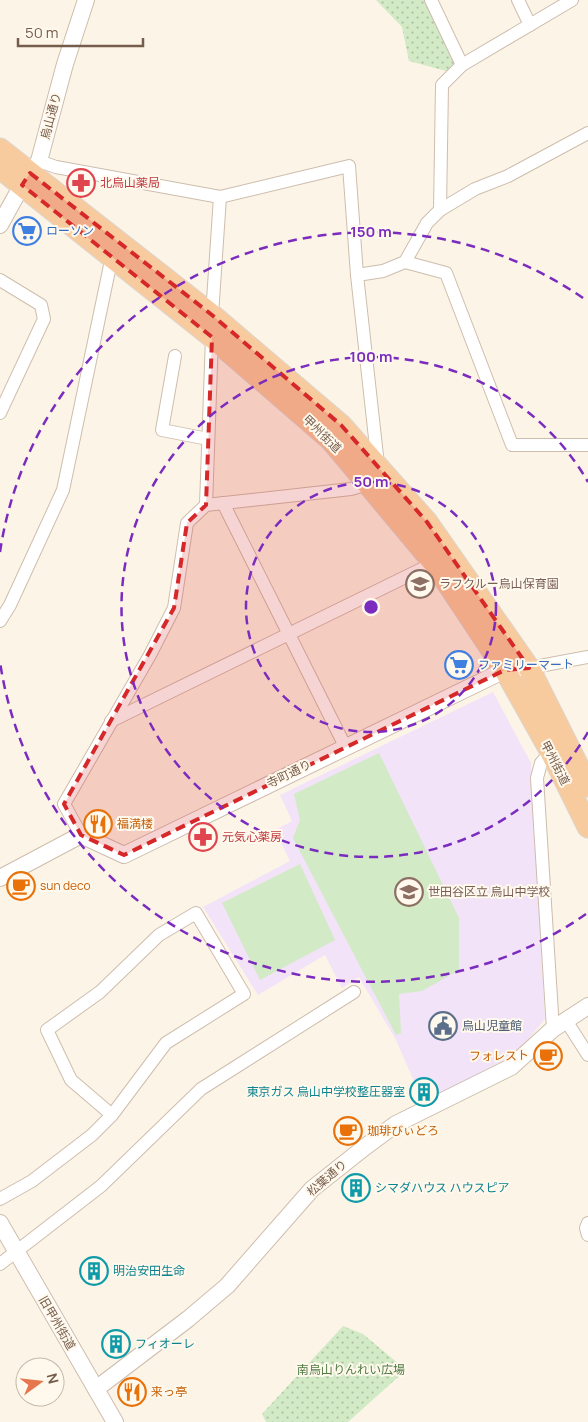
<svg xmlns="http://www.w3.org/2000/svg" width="588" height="1422" font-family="Manrope,'Noto Sans JP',sans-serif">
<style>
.education{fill:#f2e3f9}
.green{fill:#d2eac5}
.park{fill:url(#park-dots)}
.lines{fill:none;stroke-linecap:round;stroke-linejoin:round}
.minor-casing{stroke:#cebdad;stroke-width:14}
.tertiary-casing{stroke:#cebdad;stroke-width:18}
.trunk-casing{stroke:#dbd5d0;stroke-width:23}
.minor{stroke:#fff;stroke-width:12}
.tertiary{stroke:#fff;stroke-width:16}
.trunk{stroke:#f8cb9f;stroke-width:21}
.marked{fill:#d62828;fill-opacity:0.2;stroke:#d62828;stroke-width:4;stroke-dasharray:10 6;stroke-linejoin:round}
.ring{fill:none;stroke:#7b2cbf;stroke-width:2.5;stroke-dasharray:9 6}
.labels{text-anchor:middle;stroke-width:4;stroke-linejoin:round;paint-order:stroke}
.street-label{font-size:12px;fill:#765c4b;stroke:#fff9ed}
.health-label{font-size:12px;fill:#be3a42;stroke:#fff9ed;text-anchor:start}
.shop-label{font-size:12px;fill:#366cbe;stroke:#fff9ed;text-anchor:start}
.education-label{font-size:12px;fill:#785e54;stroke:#fff9ed;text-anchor:start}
.food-label{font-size:12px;fill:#c56008;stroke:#fff9ed;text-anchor:start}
.service-label{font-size:12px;fill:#4e5e75;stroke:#fff9ed;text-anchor:start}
.culture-label{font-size:12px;fill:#0d838f;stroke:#fff9ed;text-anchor:start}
.park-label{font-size:12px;fill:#517b43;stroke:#fff9ed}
.centre{fill:#7b2cbf;stroke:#fff9ed;stroke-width:2.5}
.ring-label{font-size:15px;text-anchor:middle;font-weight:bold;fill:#7b2cbf;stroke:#fff9ed;stroke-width:4;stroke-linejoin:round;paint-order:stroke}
</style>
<defs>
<pattern id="park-dots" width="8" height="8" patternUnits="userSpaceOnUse" patternTransform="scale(1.25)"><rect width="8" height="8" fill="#d2eac5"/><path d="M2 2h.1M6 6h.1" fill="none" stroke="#afc1a2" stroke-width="1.8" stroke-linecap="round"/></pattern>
</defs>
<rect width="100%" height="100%" fill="#fcf5e7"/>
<polygon class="education" points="493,692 531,763 545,1019 526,1042 508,1058 423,1102 396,1040 359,977 342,988 325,955 258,995 203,907 290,861 275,830 292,821 280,795"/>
<g class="green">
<polygon points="379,753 459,918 459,970 422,991 399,994 401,1033 396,1035 293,838 300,820 294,794"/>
<polygon points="300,864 335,940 260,980 222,903"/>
</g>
<g class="park">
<polygon points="376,0 426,0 455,60 453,67 446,71 409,61 402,27"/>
<polygon points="343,1326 363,1334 406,1370 348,1422 266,1422 262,1414"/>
</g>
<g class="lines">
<defs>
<g id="minor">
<polyline points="431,0 462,65"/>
<polyline points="518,0 530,25"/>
<polyline points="39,161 56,167 220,197 349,166 357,275 378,465"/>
<polyline points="440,210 442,85 462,65 572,0"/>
<polyline points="405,262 446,273 512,445 588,445"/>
<polyline points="357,275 383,271 405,262 427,223 440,210 475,189 508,176 588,133"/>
<polyline points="0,280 41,305 44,319 0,413"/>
<polyline points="212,315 220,197"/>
<polyline points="175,356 162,430 208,439"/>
<polyline points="223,503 345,746"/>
<polyline points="206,505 212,337"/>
<polyline points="0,621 10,605 63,490 112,256"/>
<polyline points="529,668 588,657"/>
<polyline points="111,721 434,563"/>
<polyline points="551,752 541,763 537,778 553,1029"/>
<polyline points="81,835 64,804 150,655 174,608 187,523 206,505 351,489 368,484"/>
<polyline points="565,1019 588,1055"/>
<polyline points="0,1199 32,1181 92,1135 112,1115 166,1043 244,994 196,913 159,935 100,992 47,1030 71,1080 112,1115"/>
<polyline points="588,1223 586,1228 588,1235"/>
<polyline points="0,1264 101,1186 201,1089 354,992"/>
</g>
<g id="tertiary">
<polyline points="0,225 22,185 39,161 65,64 86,0"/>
<polyline points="0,878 81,835 124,855 505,670 517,669"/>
<polyline points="0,1223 115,1422"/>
<polyline points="96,1389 188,1319 227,1286 312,1189 365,1147 396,1124 511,1067 553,1029 588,1006"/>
</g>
<g id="trunk">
<polyline points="0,149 212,315 341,425 427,522 529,668 588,786"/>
<polyline points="0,168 212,337 331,440 434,563 505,670 551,752 588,827"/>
</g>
</defs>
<use href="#minor" class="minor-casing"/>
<use href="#tertiary" class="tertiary-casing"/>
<use href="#trunk" class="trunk-casing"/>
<use href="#minor" class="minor"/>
<use href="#tertiary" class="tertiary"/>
<use href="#trunk" class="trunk"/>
</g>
<path class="marked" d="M30 173 212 315 341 425 427 522 529 668 505 670 124 855 81 835 64 804 174 608 187 523 206 505 212 337 22 185Z"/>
<g class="ring">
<circle cx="371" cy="607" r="125"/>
<path d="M588 732A250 250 0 1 1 588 482"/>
<path d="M586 914A375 375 0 0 1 0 662M0 552A375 375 0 0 1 586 300"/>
</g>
<defs>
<symbol id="pharmacy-ring" viewBox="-11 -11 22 22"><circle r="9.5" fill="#fff9ed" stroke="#e0444e" stroke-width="1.5"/><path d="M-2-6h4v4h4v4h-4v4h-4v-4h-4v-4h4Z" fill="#e0444e"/></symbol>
<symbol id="supermarket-ring" viewBox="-11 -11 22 22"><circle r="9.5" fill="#fff9ed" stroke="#3f7fe0" stroke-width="1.5"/><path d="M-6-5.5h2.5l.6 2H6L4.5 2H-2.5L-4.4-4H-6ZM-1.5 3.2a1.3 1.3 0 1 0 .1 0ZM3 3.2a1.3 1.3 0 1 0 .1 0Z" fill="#3f7fe0"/></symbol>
<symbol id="school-ring" viewBox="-11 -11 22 22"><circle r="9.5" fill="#fff9ed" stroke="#8d6e63" stroke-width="1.5"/><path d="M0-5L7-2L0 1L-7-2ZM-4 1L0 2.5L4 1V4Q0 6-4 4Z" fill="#8d6e63"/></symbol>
<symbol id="restaurant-ring" viewBox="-11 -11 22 22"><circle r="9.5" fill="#fff9ed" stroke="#e8710a" stroke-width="1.5"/><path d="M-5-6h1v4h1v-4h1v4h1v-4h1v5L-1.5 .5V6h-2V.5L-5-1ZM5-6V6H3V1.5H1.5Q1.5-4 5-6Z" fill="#e8710a"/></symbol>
<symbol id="cafe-ring" viewBox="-11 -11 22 22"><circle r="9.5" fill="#fff9ed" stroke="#e8710a" stroke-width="1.5"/><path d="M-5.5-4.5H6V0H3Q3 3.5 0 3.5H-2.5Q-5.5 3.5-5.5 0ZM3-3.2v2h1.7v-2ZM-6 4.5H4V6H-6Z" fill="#e8710a"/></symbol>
<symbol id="civic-ring" viewBox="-11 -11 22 22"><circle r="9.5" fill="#fff9ed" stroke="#5c6f8a" stroke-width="1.5"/><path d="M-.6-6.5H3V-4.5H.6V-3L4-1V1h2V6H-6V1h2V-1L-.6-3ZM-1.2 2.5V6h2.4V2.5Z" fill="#5c6f8a"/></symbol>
<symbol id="building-ring" viewBox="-11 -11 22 22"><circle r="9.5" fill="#fff9ed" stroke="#0f9aa8" stroke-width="1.5"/><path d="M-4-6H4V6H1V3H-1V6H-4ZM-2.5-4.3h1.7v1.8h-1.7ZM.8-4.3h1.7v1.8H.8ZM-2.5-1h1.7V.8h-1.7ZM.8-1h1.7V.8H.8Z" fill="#0f9aa8"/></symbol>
</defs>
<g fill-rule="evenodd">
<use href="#pharmacy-ring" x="65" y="167" width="32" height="32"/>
<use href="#supermarket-ring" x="11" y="215" width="32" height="32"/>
<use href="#school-ring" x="404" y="568" width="32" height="32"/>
<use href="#supermarket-ring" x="443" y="649" width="32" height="32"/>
<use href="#restaurant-ring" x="82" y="808" width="32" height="32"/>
<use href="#pharmacy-ring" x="187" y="821" width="32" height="32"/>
<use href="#cafe-ring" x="5" y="870" width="32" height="32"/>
<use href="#school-ring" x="393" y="876" width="32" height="32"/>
<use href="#civic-ring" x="427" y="1010" width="32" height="32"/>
<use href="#cafe-ring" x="532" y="1040" width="32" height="32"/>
<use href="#building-ring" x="408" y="1076" width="32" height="32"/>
<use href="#cafe-ring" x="332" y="1115" width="32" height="32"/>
<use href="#building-ring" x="340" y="1172" width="32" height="32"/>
<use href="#building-ring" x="78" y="1255" width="32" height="32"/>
<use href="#building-ring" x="100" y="1328" width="32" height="32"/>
<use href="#restaurant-ring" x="116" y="1376" width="32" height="32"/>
</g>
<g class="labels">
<g class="street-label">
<text transform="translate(51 116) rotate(-75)" y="4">烏山通り</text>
<text transform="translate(322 434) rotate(44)" y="4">甲州街道</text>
<text transform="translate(555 763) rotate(63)" y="4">甲州街道</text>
<text transform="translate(289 774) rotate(-26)" y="4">寺町通り</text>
<text transform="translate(327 1178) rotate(-41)" y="4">松葉通り</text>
<text transform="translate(57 1323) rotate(60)" y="4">旧甲州街道</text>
</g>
<g class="health-label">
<text x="100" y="187">北烏山薬局</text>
<text x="222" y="841">元気心薬房</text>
</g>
<g class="shop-label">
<text x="46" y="235">ローソン</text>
<text x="478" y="669">ファミリーマート</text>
</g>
<g class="education-label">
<text x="439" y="588">ラフクルー烏山保育園</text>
<text x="428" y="896">世田谷区立 烏山中学校</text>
</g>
<g class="food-label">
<text x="117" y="828">福満楼</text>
<text x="40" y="890">sun deco</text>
<text x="529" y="1060" text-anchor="end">フォレスト</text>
<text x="367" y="1135">珈琲びぃどろ</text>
<text x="151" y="1396">来っ亭</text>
</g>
<g class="service-label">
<text x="462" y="1030">烏山児童館</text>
</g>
<g class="culture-label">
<text x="405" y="1096" text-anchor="end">東京ガス 烏山中学校整圧器室</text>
<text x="375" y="1192">シマダハウス ハウスピア</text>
<text x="113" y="1275">明治安田生命</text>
<text x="135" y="1348">フィオーレ</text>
</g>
<g class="park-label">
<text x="351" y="1374">南烏山りんれい広場</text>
</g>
</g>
<circle cx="371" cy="607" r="8" class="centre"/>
<g class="ring-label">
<text x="371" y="237">150 m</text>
<text x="371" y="362">100 m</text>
<text x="371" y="487">50 m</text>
</g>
<g transform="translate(40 1382) rotate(75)"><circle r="24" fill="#fff9ed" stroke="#c8baac"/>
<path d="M0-4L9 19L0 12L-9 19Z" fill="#e5764d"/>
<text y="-8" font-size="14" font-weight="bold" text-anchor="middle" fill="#765c4b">N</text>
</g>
<path d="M18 38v8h125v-8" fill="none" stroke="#765c4b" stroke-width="2.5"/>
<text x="25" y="38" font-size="15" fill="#765c4b" stroke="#fff9ed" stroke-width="4" paint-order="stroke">50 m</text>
</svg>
